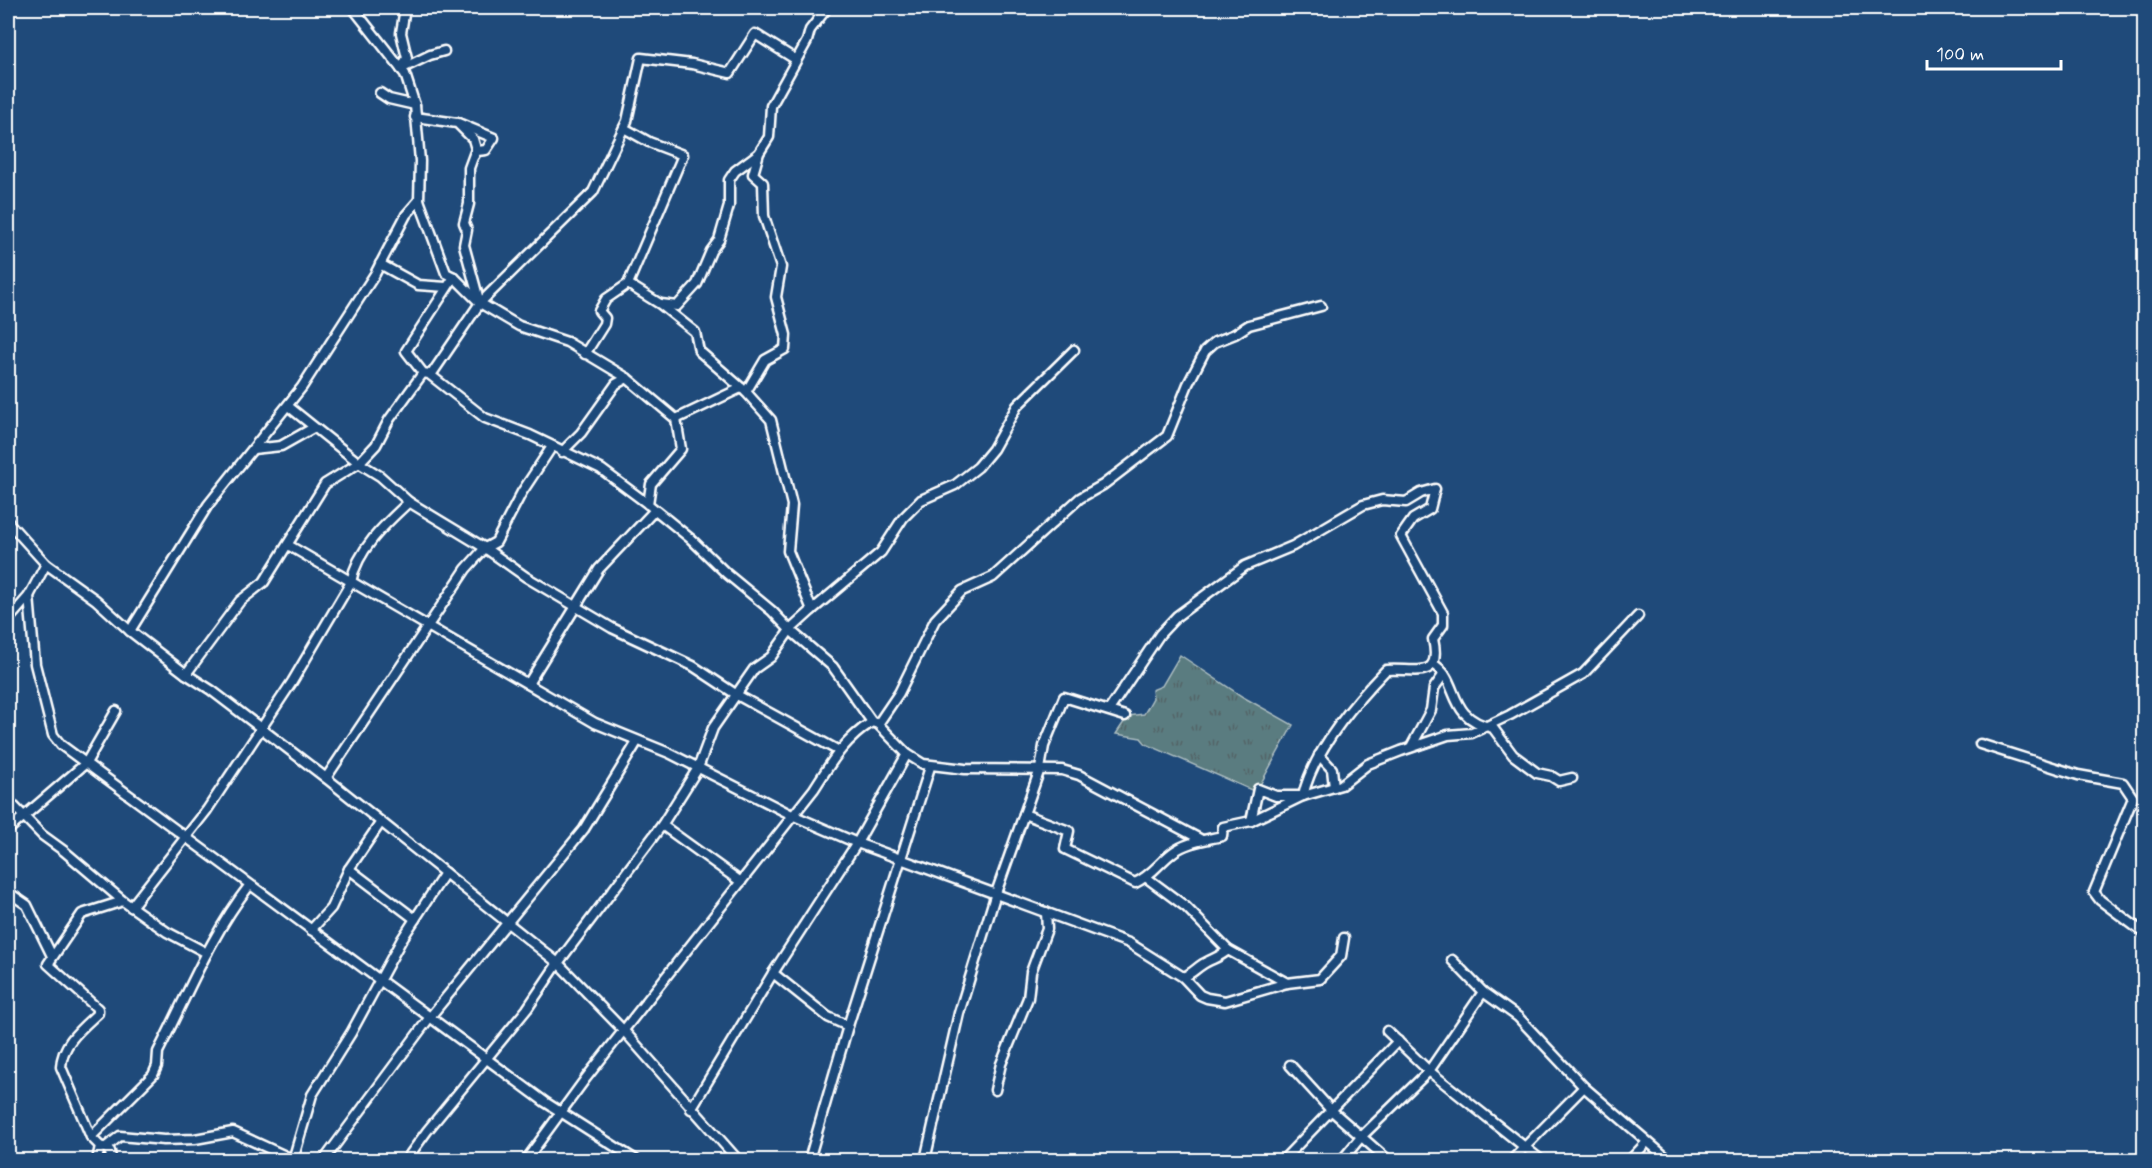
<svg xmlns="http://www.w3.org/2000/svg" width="2152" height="1168" font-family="Mynerve,sans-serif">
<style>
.grass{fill:url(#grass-tufts);stroke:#acbdc0;stroke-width:1.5}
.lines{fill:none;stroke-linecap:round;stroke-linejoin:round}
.street-casing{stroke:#fff;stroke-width:13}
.street{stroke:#1f4a7a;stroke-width:8}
</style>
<defs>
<pattern id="grass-tufts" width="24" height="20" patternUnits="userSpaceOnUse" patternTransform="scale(1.5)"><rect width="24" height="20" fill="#5a7b80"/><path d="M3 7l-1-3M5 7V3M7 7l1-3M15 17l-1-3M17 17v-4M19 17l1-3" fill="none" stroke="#536466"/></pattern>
</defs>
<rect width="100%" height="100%" fill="#1f4a7a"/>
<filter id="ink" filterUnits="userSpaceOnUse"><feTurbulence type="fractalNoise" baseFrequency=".0167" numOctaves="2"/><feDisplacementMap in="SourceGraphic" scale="12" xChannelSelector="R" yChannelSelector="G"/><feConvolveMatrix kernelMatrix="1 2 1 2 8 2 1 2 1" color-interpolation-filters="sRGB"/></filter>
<g filter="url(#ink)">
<polygon class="grass" points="1180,655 1243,697 1293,725 1256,792 1146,744 1141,738 1116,734 1128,716 1144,714 1153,698 1152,690 1162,686"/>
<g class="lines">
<defs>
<g id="street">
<polyline points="353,8 405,74 415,105 420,161 419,200 446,273 454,277 480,303 519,326 567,342 627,378 676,419 681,449 651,484 648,504"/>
<polyline points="401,69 407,58 401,33 405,8"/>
<polyline points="401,69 430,55 444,51"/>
<polyline points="380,93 389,99 415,105"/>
<polyline points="415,117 457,123 473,139 476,149 469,168 469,204 464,223 467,230 464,245 479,300"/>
<polyline points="458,123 494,138 486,150 477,151 474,156"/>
<polyline points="624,128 649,142 683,155 628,284"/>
<polyline points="380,264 418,285 446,287"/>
<polyline points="454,277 406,351 423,373 429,374 485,418 530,435 601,469 648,504 691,539 726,573 772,611 790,630 833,667 872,722 878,724 907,754 923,764 965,769 1062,770 1079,775 1200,839"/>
<polyline points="661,304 677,306 697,284 711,251 719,240 729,206 729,180 735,171 758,154"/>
<polyline points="431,375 480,303 593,192 627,121 641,58 692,64 730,73 755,34 795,59"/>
<polyline points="746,392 765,360 785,349 786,335 776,297 781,267 764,216 763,183 753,174 759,153 769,137 771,106 807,41 810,30 827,8"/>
<polyline points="288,406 359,463 380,476 409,502 485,548 526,577 612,628 693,666 737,695 839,751"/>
<polyline points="676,419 741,388"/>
<polyline points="253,449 281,446 313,428"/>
<polyline points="562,452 581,433 616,384 627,378"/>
<polyline points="8,522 46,564 96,600 130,631 186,674 211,690 326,778 558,963 625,1032 738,1160"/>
<polyline points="288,545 595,723 669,753 792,815 857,843 1129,943 1183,977 1200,995 1207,998 1225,1001 1287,983 1320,979 1341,956 1344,938"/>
<polyline points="46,564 29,596 35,664 53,735 61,745 545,1102 636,1160"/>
<polyline points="812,610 881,552 903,518 921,500 955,485 978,467 993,449 1017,406 1074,350"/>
<polyline points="8,620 29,596"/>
<polyline points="130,631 208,505 302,387 375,274 406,215 419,200"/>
<path d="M1433 664C1461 680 1445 718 1493 728L1513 755 1537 773 1551 776 1559 781 1572 778"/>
<polyline points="186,674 240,601 264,582 325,484 359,463 376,445 389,420 423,373"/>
<polyline points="528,684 599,569 654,511"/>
<path d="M1109 710 1160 634 1177 616 1245 566 1293 546 1363 505 1382 500 1406 502 1421 493 1435 489 1430 509 1413 519 1401 536 1443 613V625L1433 639C1443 683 1412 667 1386 670 1354 703 1313 752 1303 796H1276L1258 789 1251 821"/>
<polyline points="878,724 899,693 935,620 962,591 993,577 1080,498 1103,485 1167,436 1188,384 1205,351 1215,342 1235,334 1249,325 1321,306"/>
<polyline points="1980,744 2078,775 2123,783 2133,798 2094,892 2100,900 2144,933"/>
<polyline points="1411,747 1431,710 1434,688 1444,674"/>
<polyline points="1319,755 1332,769 1334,787"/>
<polyline points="326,778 466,569 485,548 496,542 522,492 551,448"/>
<polyline points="8,800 42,835 64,851 123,901 167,932 207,953"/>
<path d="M1024 814 1069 831 1065 849 1135 883C1151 876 1159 863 1172 853 1186 842 1205 840 1222 836L1223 827 1251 821 1303 796 1341 785 1368 764 1401 751 1448 735 1472 733 1510 715 1583 674 1638 616"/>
<polyline points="662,825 741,882"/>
<polyline points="8,830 86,763 116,711"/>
<polyline points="349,869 415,919"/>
<polyline points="1147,878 1186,907 1228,950"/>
<polyline points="8,892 27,905 52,956"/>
<path d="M131 907 207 810 292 682 351 582C357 550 385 524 409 502"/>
<polyline points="311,930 331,908 349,869 381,822"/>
<polyline points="1452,960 1483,992 1518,1017 1584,1087 1669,1160"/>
<polyline points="773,973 828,1017 848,1026"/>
<path d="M1183 977C1192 974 1195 969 1203 964 1211 959 1220 957 1228 950L1287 983"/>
<polyline points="1387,1031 1429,1071 1541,1160"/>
<polyline points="1290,1065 1331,1110 1388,1160"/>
<polyline points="995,1090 1001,1064 1028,998 1031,972 1047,929 1046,912"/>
<polyline points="691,1109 773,973 857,843 907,754"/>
<path d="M91 1137 61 1067C62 1043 82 1028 98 1013V1009L48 964 82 914 123 901"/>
<polyline points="103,1147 110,1151 111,1160"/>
<polyline points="106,1147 120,1136 164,1140 195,1139 233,1132 294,1160"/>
<path d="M97 1160 100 1146 91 1137 153 1075 157 1066 158 1052C187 996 210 936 249 886"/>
<polyline points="293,1160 312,1095 351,1033 402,939 445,873"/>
<polyline points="324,1160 430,1017 584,829 637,742"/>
<polyline points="406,1160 427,1131 527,1009 558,963 662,825 698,768 713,728 754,669 771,657 790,630 812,610 788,551 792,505 771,420 746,392 699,351 695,332 660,304 628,284 606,299 599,311 605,318 604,324 585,354"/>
<path d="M526 1160 586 1078 814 789C832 761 844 740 872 722"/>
<polyline points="809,1160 848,1026 930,767"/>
<polyline points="925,1160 959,1013 996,893 1040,769 1044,746 1064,697 1125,716"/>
<polyline points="1245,1160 1249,1160"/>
<polyline points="1283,1160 1398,1041"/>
<polyline points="1342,1160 1361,1137 1429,1071 1483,992"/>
<polyline points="1512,1160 1584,1087"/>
<polyline points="1630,1160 1646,1143"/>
</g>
</defs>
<use href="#street" class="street-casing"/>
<use href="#street" class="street"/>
</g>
</g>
<rect width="2152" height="1168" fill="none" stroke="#1f4a7a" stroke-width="30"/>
<rect x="15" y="15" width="2122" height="1138" fill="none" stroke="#fff" stroke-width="2" filter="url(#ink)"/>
<path d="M1927 60v9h134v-9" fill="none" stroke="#ffffff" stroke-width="3"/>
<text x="1936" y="60" font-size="18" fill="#ffffff" stroke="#1f4a7a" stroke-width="4.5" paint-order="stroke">100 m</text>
</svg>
